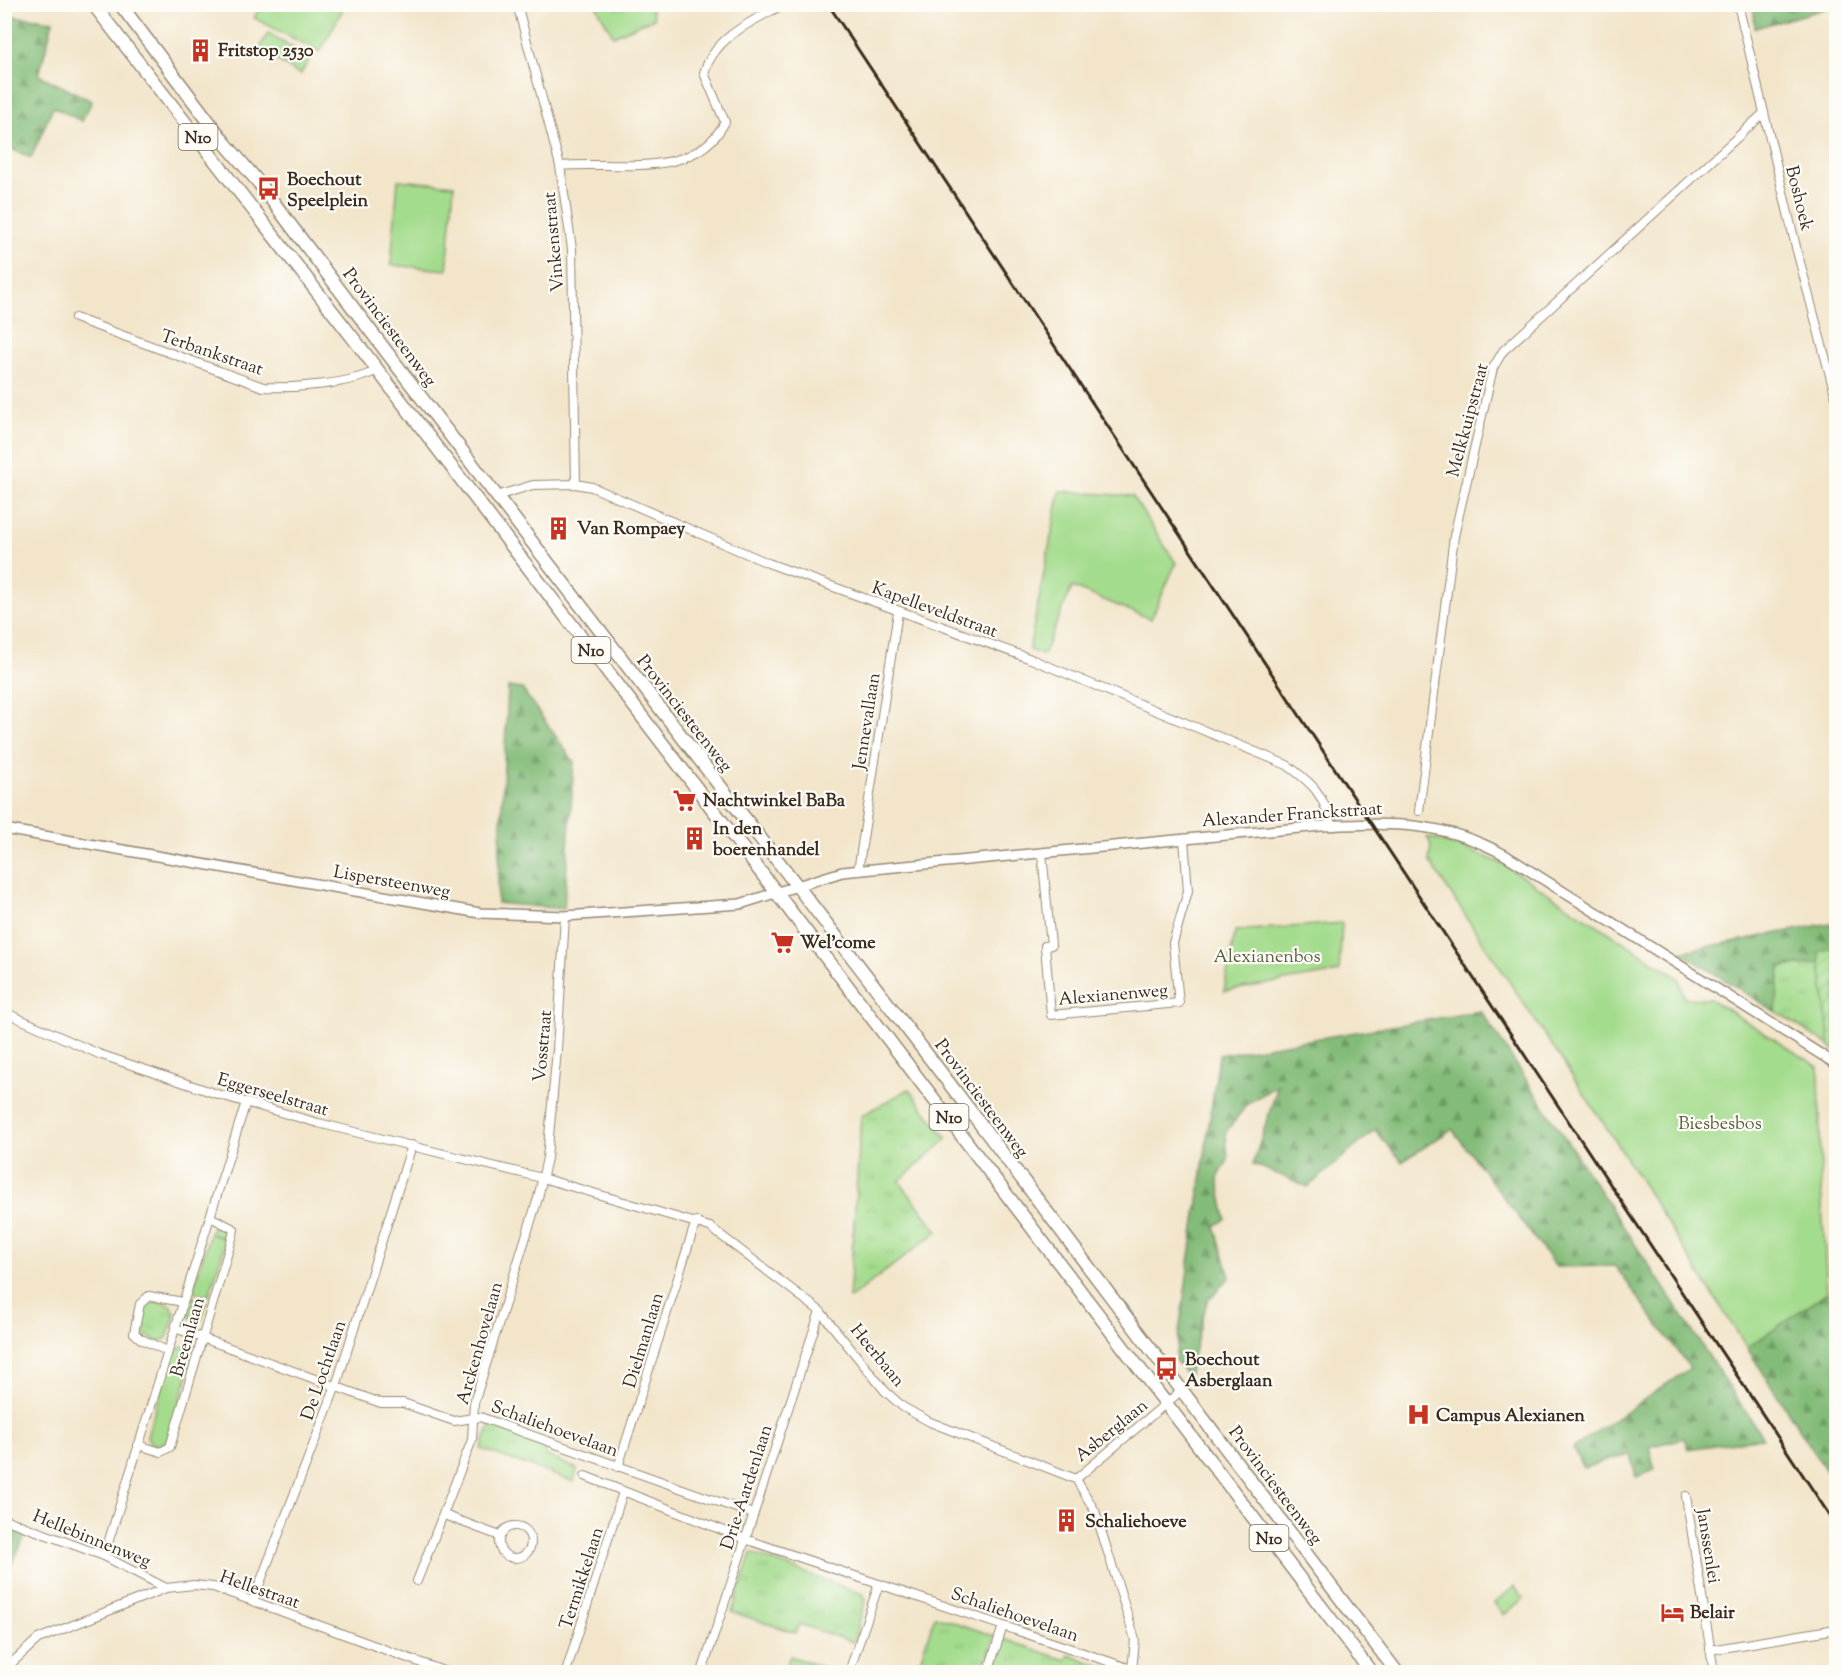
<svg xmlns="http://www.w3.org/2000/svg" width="1841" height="1677" font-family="'Sorts Mill Goudy',serif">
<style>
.grass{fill:url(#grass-tufts);stroke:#708356;stroke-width:1.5}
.forest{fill:url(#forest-firs);stroke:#5f734b;stroke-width:1.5}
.park{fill:#a4dc8d;stroke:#708356;stroke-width:1.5}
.garden{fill:url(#garden-furrows);stroke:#708356;stroke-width:1.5}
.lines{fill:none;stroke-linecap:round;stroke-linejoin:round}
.minor-casing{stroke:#968874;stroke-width:10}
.tertiary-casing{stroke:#968874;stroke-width:12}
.primary-casing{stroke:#968874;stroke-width:15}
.minor{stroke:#fff;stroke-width:8}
.tertiary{stroke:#fff;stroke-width:9}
.primary{stroke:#fff;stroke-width:12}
.rail{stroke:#3b2a1e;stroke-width:3}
.labels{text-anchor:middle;stroke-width:4.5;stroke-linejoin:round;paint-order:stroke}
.shield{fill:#fdfcf7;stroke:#75695f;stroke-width:1.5}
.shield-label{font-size:16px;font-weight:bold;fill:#3b2a1e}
.poi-label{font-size:18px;font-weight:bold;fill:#3b2a1e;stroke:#fdfcf7;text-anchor:start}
.street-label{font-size:18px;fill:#3b2a1e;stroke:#fdfcf7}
.park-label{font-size:18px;fill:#5a5f3f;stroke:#fdfcf7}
</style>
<defs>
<pattern id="grass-tufts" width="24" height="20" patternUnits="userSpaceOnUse" patternTransform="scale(1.5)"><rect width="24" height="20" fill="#a4dc8d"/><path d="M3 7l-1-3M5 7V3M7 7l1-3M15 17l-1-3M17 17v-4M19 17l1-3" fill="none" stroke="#8ebd79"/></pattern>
<pattern id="forest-firs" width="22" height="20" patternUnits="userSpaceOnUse" patternTransform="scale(1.5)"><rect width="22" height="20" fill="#83bc78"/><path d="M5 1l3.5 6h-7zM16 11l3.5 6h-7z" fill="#6c9962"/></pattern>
<pattern id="garden-furrows" width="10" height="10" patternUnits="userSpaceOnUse" patternTransform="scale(1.5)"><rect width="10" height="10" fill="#a4dc8d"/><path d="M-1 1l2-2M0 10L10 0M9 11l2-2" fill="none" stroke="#8ebd79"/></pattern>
</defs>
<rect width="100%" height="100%" fill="#fdfcf7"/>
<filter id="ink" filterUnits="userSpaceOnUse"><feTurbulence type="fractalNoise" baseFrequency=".0167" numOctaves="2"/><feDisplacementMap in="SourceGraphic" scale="12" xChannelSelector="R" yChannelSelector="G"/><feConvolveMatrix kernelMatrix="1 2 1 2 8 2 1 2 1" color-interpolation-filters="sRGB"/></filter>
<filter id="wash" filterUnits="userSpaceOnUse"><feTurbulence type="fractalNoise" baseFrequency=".008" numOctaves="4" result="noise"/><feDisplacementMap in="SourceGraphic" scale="24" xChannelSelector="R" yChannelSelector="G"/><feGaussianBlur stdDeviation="1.35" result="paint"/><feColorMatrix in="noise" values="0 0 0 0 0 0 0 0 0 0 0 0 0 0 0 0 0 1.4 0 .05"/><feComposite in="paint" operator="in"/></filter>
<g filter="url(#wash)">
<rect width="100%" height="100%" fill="#f2e5ca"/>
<g class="grass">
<polygon points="596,5 650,5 654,18 613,36"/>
<polygon points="1820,963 1830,1046 1775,1011 1780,967"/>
<polygon points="909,1089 947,1139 899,1181 938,1231 849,1299 861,1116"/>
<polygon points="217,1225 225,1229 227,1239 210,1234 212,1227"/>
<path d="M190 1296 207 1302 201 1320 192 1319C185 1311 187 1306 190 1296Z"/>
<polygon points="154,1300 172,1306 175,1315 167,1338 158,1342 142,1333 139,1324 146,1304"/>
<polygon points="490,1425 548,1446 545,1455 577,1469 574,1482 481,1449"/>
<polygon points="751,1553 863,1594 866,1600 853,1642 799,1624 796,1633 732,1612"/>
<polygon points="935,1616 995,1636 983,1672 916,1672"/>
<polygon points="1004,1639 1066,1660 1069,1655 1106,1668 1105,1672 992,1672"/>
<polygon points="790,1656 837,1672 784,1672"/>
</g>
<g class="forest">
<polygon points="1836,4 1836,6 1755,28 1753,5"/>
<polygon points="11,16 53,21 39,75 92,101 82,121 53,107 31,158 5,146 4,26"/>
<polygon points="508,687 522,689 574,762 564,909 497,903"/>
<polygon points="1836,922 1836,948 1820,951 1820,963 1780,967 1776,1012 1680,952"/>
<polygon points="1481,1011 1763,1438 1688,1449 1684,1438 1649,1447 1655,1470 1636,1477 1630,1454 1583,1468 1573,1448 1690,1368 1615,1266 1556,1267 1452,1129 1402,1162 1375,1130 1308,1187 1253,1164 1278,1085 1248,1103 1226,1132 1228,1160 1218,1178 1226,1219 1215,1226 1230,1277 1207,1301 1188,1376 1175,1360 1219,1055"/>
<polygon points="1827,1292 1836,1317 1836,1486 1747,1348"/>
<polygon points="5,1526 26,1534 5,1579 4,1526"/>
</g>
<g class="park">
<polygon points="261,5 261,4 345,5 320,52 254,18"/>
<polygon points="268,33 310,59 300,75 259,49"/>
<polygon points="398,180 454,185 447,270 391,265"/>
<polygon points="1060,491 1132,496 1176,563 1151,619 1072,587 1043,655 1029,650"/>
<polygon points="1427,837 1458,846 1503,864 1679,978 1684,998 1710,999 1819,1067 1821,1184 1827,1292 1747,1348 1610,1133 1429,861 1431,845"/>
<polygon points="1342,923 1339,972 1224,991 1235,931"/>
<polygon points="210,1234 227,1239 209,1296 192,1291"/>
<path d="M185 1346 192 1352 193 1360 168 1439C164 1446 157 1447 150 1443L147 1436 172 1353 177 1348Z"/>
<polygon points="1514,1587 1524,1598 1504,1615 1494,1603"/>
</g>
<polygon class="garden" points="1836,948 1836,1052 1830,1047 1819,951"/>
</g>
<g filter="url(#ink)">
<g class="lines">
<defs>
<g id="minor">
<polyline points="517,4 560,166 572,249 576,484"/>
<polyline points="1738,4 1797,251 1836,398"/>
<path d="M560 166C614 160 694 182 725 122L704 73C715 36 753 21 784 4"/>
<path d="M75 318 263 387C294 388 350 385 377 370"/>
<path d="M499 499 503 494 533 485 576 484 592 487 768 563 1031 659 1287 765C1313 784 1323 793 1331 825"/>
<polyline points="1419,811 1454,536 1493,368 1503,351 1764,113"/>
<polyline points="1042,853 1051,945 1045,946 1051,1015 1179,1003 1173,943 1188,891 1184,839"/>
<polyline points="858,871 898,612"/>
<polyline points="4,1012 99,1054 217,1094 318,1123 542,1178 710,1227 820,1311 885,1391 903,1407 930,1422 1076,1479 1095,1511 1131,1626 1135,1640 1132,1670"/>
<polyline points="175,1328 381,1403 403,1403 454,1421 480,1417 753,1514"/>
<polyline points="167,1351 141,1339 134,1333 140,1304 149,1296 183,1302"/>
<polyline points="138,1445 161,1452 170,1447 233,1235 234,1229 210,1217"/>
<polyline points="618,1467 696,1221"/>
<polyline points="585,1476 745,1539 1140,1672"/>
<polyline points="1076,1479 1182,1390"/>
<polyline points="1686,1496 1714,1672"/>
<polyline points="444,1515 500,1536"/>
<polyline points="4,1519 104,1556 166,1588"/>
<circle cx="515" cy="1542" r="16"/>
<polyline points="104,1556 246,1102"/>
<polyline points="417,1581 472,1440 474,1403 538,1198 547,1158 557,1050 565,916"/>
<polyline points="253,1601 336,1386 412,1145"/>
<polyline points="1710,1650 1836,1629"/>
<polyline points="4,1670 38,1639 166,1588 194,1585 213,1587 253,1601 446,1672"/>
<polyline points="566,1672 623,1492"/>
<polyline points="702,1672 820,1311"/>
<polyline points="849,1672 879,1584"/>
<polyline points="988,1672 1003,1626"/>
</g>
<path id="tertiary" d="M4 829 480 913 565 916 740 904 842 872 1321 826C1392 823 1441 820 1505 855L1836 1064"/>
<g id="primary">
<polyline points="93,4 360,347 1371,1672"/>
<path d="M120 4 225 143 259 183C496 500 741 811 981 1125 1120 1308 1257 1491 1397 1672"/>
</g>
</defs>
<use href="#minor" class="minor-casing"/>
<use href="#tertiary" class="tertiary-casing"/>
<use href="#primary" class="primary-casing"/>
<use href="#minor" class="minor"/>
<use href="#tertiary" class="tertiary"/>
<use href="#primary" class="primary"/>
<polyline class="rail" points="828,4 1836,1525"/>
</g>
</g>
<defs>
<symbol id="building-bare" viewBox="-9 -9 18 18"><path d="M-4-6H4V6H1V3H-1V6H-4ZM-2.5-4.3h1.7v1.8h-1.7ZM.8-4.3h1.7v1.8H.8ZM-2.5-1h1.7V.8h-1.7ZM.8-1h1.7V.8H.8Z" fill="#c8321e" stroke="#fdfcf7" stroke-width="2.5" paint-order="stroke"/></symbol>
<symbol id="bus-bare" viewBox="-9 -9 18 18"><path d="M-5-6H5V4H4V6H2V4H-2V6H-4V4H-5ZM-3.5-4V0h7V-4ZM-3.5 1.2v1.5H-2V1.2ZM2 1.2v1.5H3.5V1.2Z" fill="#c8321e" stroke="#fdfcf7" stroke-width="2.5" paint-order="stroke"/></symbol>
<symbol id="supermarket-bare" viewBox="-9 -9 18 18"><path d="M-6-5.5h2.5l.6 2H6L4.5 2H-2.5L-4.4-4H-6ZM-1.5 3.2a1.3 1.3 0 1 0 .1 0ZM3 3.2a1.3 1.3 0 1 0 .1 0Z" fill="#c8321e" stroke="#fdfcf7" stroke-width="2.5" paint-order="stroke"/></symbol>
<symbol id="hospital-bare" viewBox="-9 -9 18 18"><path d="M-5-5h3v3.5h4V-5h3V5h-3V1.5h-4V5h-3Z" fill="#c8321e" stroke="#fdfcf7" stroke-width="2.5" paint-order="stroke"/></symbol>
<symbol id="hotel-bare" viewBox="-9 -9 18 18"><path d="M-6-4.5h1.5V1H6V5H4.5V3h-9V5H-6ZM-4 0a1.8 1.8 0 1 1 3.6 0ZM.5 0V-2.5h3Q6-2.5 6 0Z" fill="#c8321e" stroke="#fdfcf7" stroke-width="2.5" paint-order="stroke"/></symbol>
</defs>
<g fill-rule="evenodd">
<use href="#building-bare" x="184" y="34" width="33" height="33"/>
<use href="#bus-bare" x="252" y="172" width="33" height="33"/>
<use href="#building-bare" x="542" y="512" width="33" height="33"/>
<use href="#supermarket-bare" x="668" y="784" width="33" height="33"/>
<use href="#building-bare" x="678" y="822" width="33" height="33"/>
<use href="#supermarket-bare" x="766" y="926" width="33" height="33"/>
<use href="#bus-bare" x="1150" y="1352" width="33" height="33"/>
<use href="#hospital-bare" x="1402" y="1398" width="33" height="33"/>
<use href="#building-bare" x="1050" y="1504" width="33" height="33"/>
<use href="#hotel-bare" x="1656" y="1596" width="33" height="33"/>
</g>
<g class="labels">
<g class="shield">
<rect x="178.5" y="124" width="39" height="26" rx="4.5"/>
<rect x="571.5" y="637" width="39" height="26" rx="4.5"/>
<rect x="929.5" y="1104" width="39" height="26" rx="4.5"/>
<rect x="1249.5" y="1525" width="39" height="26" rx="4.5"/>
</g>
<g class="shield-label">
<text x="198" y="143">N10</text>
<text x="591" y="656">N10</text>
<text x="949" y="1123">N10</text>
<text x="1269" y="1544">N10</text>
</g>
<g class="poi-label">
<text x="218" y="56">Fritstop 2530</text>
<text x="287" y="185">Boechout<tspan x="287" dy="21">Speelplein</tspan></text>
<text x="577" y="534">Van Rompaey</text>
<text x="703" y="806">Nachtwinkel BaBa</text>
<text x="713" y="834">In den<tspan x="713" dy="21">boerenhandel</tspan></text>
<text x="800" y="948">Wel'come</text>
<text x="1185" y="1365">Boechout<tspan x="1185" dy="21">Asberglaan</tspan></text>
<text x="1436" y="1421">Campus Alexianen</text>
<text x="1085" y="1527">Schaliehoeve</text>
<text x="1690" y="1618">Belair</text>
</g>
<g class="street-label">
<text transform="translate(1800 198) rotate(76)" y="6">Boshoek</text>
<text transform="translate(553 242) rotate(-95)" y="6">Vinkenstraat</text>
<text transform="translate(390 327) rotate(53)" y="6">Provinciesteenweg</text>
<text transform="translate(212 352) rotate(19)" y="6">Terbankstraat</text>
<text transform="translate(1467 420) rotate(-75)" y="6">Melkkuipstraat</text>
<text transform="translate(935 609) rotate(20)" y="6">Kapelleveldstraat</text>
<text transform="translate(685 713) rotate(52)" y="6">Provinciesteenweg</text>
<text transform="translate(866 721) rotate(-81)" y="6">Jennevallaan</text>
<text transform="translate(1292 814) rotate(-4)" y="6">Alexander Franckstraat</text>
<text transform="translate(392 881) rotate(10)" y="6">Lispersteenweg</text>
<text transform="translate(1113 994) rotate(-5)" y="6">Alexianenweg</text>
<text transform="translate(542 1046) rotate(-85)" y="6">Vosstraat</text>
<text transform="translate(273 1094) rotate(16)" y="6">Eggerseelstraat</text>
<text transform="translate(982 1098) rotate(53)" y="6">Provinciesteenweg</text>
<text transform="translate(187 1337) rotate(-74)" y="6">Breemlaan</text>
<text transform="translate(643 1340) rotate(-73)" y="6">Dielmanlaan</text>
<text transform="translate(479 1343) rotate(-74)" y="6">Arckenhovelaan</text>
<text transform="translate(878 1355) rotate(51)" y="6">Heerbaan</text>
<text transform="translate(323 1370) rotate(-71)" y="6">De Lochtlaan</text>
<text transform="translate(555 1428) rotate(20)" y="6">Schaliehoevelaan</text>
<text transform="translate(1111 1430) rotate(-39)" y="6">Asberglaan</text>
<text transform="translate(1276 1485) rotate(53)" y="6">Provinciesteenweg</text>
<text transform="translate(746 1487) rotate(-72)" y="6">Drie-Aardenlaan</text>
<text transform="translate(92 1538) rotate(22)" y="6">Hellebinnenweg</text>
<text transform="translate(1709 1546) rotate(81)" y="6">Janssenlei</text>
<text transform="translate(581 1578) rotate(-72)" y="6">Termikkelaan</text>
<text transform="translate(260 1589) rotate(19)" y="6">Hellestraat</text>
<text transform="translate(1015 1614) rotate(19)" y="6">Schaliehoevelaan</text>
</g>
<g class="park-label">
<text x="1267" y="962">Alexianenbos</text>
<text x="1720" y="1129">Biesbesbos</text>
</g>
</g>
<rect width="1841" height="1677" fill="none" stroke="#fdfcf7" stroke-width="24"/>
</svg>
